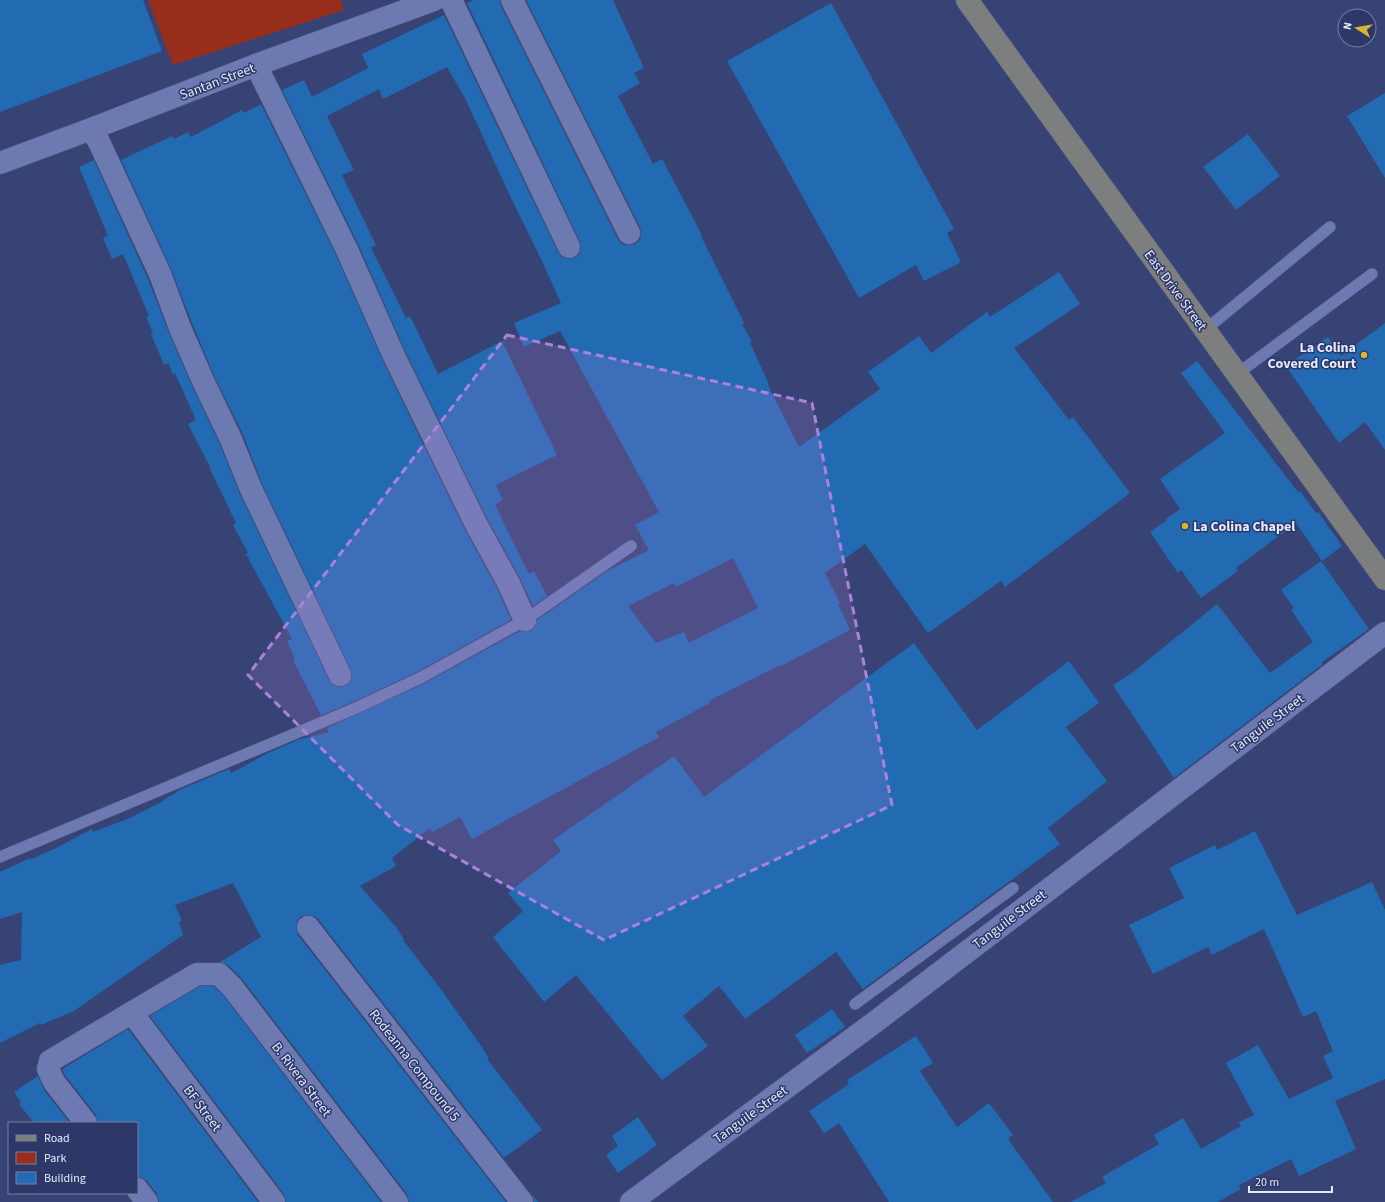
<svg xmlns="http://www.w3.org/2000/svg" width="1385" height="1202" font-family="'Source Sans 3',sans-serif">
<style>
.green{fill:#972e1c}
.building{fill:#226ab2;fill-rule:evenodd}
.lines{fill:none;stroke-linecap:round;stroke-linejoin:round}
.lane-casing{stroke:#565e86;stroke-width:12}
.street-casing{stroke:#565e86;stroke-width:23}
.secondary-casing{stroke:#565e86;stroke-width:23}
.lane{stroke:#6c7ab1;stroke-width:11}
.street{stroke:#6c7ab1;stroke-width:22}
.secondary{stroke:#7d7e7e;stroke-width:22}
.marked{fill:#aa82db;fill-opacity:0.2;stroke:#aa82db;stroke-width:3;stroke-dasharray:8 5;stroke-linejoin:round}
.poi-dot{fill:#d8b434;stroke:#2d3869;stroke-width:1.5}
.labels{text-anchor:middle;stroke-width:3;stroke-linejoin:round;paint-order:stroke}
.street-label{font-size:14px;fill:#e4eafd;stroke:#2d3869}
.poi-label{font-size:14px;font-weight:bold;fill:#e4eafd;stroke:#2d3869;text-anchor:end}
</style>
<rect width="100%" height="100%" fill="#374375"/>
<polygon class="green" points="148,0 341,0 344,10 173,65"/>
<g class="building">
<polygon points="0,0 143,0 162,51 0,112"/>
<path d="M474 0H500L501 6 618 239 622 244 629 245 635 244 640 240 641 233 640 227 526 0H613L644 68 634 73 640 83 618 96 653 164 662 159 702 235 701 236 744 323 742 324 752 342 750 343 769 384 768 385 799 447 880 389 868 372 919 336 931 353 987 312 990 317 1059 272 1080 304 1014 348 1069 420 1073 417 1130 493 1005 587 1001 581 928 633 865 544 825 573 840 603 838 604 850 630 781 666 780 665 709 701 710 703 656 732 659 737 472 839 460 817 432 832 430 828 392 858 396 866 360 886 396 927 404 939 403 940 437 984 475 1037 489 1058 487 1059 542 1130 504 1158 538 1202H534L532 1194 318 919 313 916 307 915 300 917 297 922 296 928 298 935 506 1202H409L407 1194 242 979 228 965 220 962 261 937 233 883 175 905 182 921 179 922 183 935 74 1011 41 1025 40 1023 0 1043V965L21 960 22 912 0 919V872L30 858 31 859 54 849 92 829 93 832 130 818 163 801V800L177 792V791L205 779 229 769 231 773 270 752 300 739 329 732 327 728 425 683 520 631 524 632 530 631 535 627 537 620 609 570 649 550 635 525 659 512 560 331 524 347 514 323 561 303 541 259 512 200 465 98 447 67 383 99 379 89 327 116 354 170 342 175 376 245 371 248 406 318 410 316 438 374 502 341 557 455 496 485 503 500 495 505 529 574 534 571 547 596 533 606 520 578 487 518 405 351 358 244 282 90 304 80 312 97 368 68 362 54 444 15 558 252 562 257 568 259 575 258 579 254 581 248 580 242 467 3ZM733 558 758 608 689 643 684 632 656 643 628 606 674 583 676 587Z"/>
<polygon points="831,3 954,229 947,233 961,262 924,281 916,265 859,298 727,61"/>
<polygon points="1385,93 1385,178 1347,116"/>
<polygon points="261,104 336,255 383,361 465,530 498,590 511,620 419,671 353,702 321,715 293,660 295,659 287,641 292,639 246,554 248,553 233,525 236,523 210,469 211,469 188,424 196,420 175,373 173,374 168,363 164,365 151,334 153,333 146,317 149,316 123,254 112,259 103,238 108,236 79,167 94,160 148,279 169,333 193,388 219,442 240,494 329,680 333,685 339,687 345,686 350,682 352,676 351,670 262,484 242,432 215,378 192,323 171,269 121,160 172,136 174,139 188,132 191,137 242,110 244,113"/>
<polygon points="1248,134 1280,176 1236,210 1203,167"/>
<polygon points="1385,323 1385,450 1365,422 1339,443 1286,366 1328,337 1341,356"/>
<polygon points="1197,361 1298,492 1300,491 1316,513 1318,512 1342,546 1322,561 1296,523 1236,568 1238,571 1201,598 1181,570 1178,573 1150,532 1167,520 1166,519 1180,509 1160,479 1225,433 1181,373"/>
<polygon points="1321,561 1369,629 1322,662 1323,664 1174,778 1113,685 1132,673 1217,604 1270,673 1313,642 1291,610 1294,608 1281,590"/>
<polygon points="914,643 977,730 1069,661 1099,703 1066,727 1107,781 1048,828 1060,844 863,989 836,952 745,1019 719,986 683,1016 708,1046 662,1080 576,975 544,1002 493,937 523,911 508,893 561,851 553,840 674,756 704,797"/>
<polygon points="1255,831 1297,915 1372,882 1385,910 1385,1079 1335,1101 1356,1149 1299,1176 1291,1159 1239,1185 1241,1189 1218,1202 1071,1202 1106,1183 1102,1177 1159,1144 1154,1135 1183,1118 1201,1149 1241,1126 1239,1122 1254,1115 1226,1063 1258,1045 1289,1099 1333,1078 1323,1056 1333,1051 1316,1011 1303,1017 1264,929 1212,955 1208,947 1153,974 1129,925 1184,898 1169,868 1215,845 1217,850"/>
<polygon points="200,986 214,986 223,995 381,1202 286,1202 284,1194 150,1016"/>
<polygon points="832,1009 845,1027 807,1053 795,1035"/>
<polygon points="128,1029 258,1202 159,1202 157,1194 147,1181 142,1178 137,1177 137,1123 98,1123 96,1115 65,1075 62,1069"/>
<polygon points="916,1036 933,1063 920,1071 957,1127 989,1103 1013,1135 1008,1139 1053,1202 889,1202 839,1123 824,1133 809,1111 849,1084 847,1080"/>
<polygon points="38,1076 44,1090 70,1123 34,1123 19,1104 21,1102 14,1092"/>
<polygon points="638,1117 657,1145 618,1173 606,1155 618,1146 612,1136"/>
</g>
<g class="lines">
<defs>
<g id="lane">
<polyline points="1205,330 1330,227"/>
<polyline points="1237,374 1372,274"/>
<polyline points="0,857 356,708 422,677 525,620 631,546"/>
<polyline points="855,1004 1013,888"/>
</g>
<g id="street">
<polyline points="451,0 569,247"/>
<polyline points="512,0 629,233"/>
<polyline points="256,65 347,250 394,356 476,524 509,584 525,620"/>
<polyline points="91,129 99,142 160,274 180,328 204,383 230,437 251,489 340,675"/>
<polyline points="0,163 91,129 256,65 434,0"/>
<polyline points="308,927 522,1202"/>
<polyline points="132,1013 274,1202"/>
<polyline points="86,1123 54,1082 48,1069 50,1061 197,974 219,974 232,987 397,1202"/>
<polyline points="137,1189 147,1202"/>
<polyline points="631,1202 871,1025 1385,633"/>
</g>
<polyline id="secondary" points="967,0 1385,579"/>
</defs>
<use href="#lane" class="lane-casing"/>
<use href="#street" class="street-casing"/>
<use href="#secondary" class="secondary-casing"/>
<use href="#lane" class="lane"/>
<use href="#street" class="street"/>
<use href="#secondary" class="secondary"/>
</g>
<path class="marked" d="M507 335 812 403 892 805 604 940 398 825 248 675Z"/>
<g class="poi-dot">
<circle cx="1364" cy="355" r="4"/>
<circle cx="1185" cy="526" r="4"/>
</g>
<g class="labels">
<g class="street-label">
<text transform="translate(217 81) rotate(-21)" y="5">Santan Street</text>
<text transform="translate(1176 290) rotate(54)" y="5">East Drive Street</text>
<text transform="translate(1267 723) rotate(-37)" y="5">Tanguile Street</text>
<text transform="translate(1009 919) rotate(-37)" y="5">Tanguile Street</text>
<text transform="translate(415 1065) rotate(52)" y="5">Rodeanna Compound 5</text>
<text transform="translate(302 1079) rotate(53)" y="5">B. Rivera Street</text>
<text transform="translate(203 1108) rotate(53)" y="5">BF Street</text>
<text transform="translate(750 1114) rotate(-36)" y="5">Tanguile Street</text>
</g>
<g class="poi-label">
<text x="1356" y="352">La Colina<tspan x="1356" dy="16">Covered Court</tspan></text>
<text x="1193" y="531" text-anchor="start">La Colina Chapel</text>
</g>
</g>
<rect x="8" y="1122" width="130" height="72" fill="#2d3869" stroke="#767fa4"/>
<rect x="16" y="1135" width="20" height="6" fill="#7d7e7e" stroke="#767fa4"/>
<text x="44" y="1142" font-size="12" fill="#e4eafd">Road</text>
<rect x="16" y="1152" width="20" height="12" fill="#972e1c" stroke="#767fa4"/>
<text x="44" y="1162" font-size="12" fill="#e4eafd">Park</text>
<rect x="16" y="1172" width="20" height="12" fill="#226ab2" stroke="#767fa4"/>
<text x="44" y="1182" font-size="12" fill="#e4eafd">Building</text>
<g transform="translate(1357 28) rotate(282)"><circle r="19" fill="#2d3869" stroke="#767fa4"/>
<path d="M0-3L7 15L0 10L-7 15Z" fill="#d8b434"/>
<text y="-6" font-size="11" font-weight="bold" text-anchor="middle" fill="#e4eafd">N</text>
</g>
<path d="M1249 1186v6h83v-6" fill="none" stroke="#e4eafd" stroke-width="2"/>
<text x="1255" y="1186" font-size="12" fill="#e4eafd" stroke="#2d3869" stroke-width="3" paint-order="stroke">20 m</text>
</svg>
